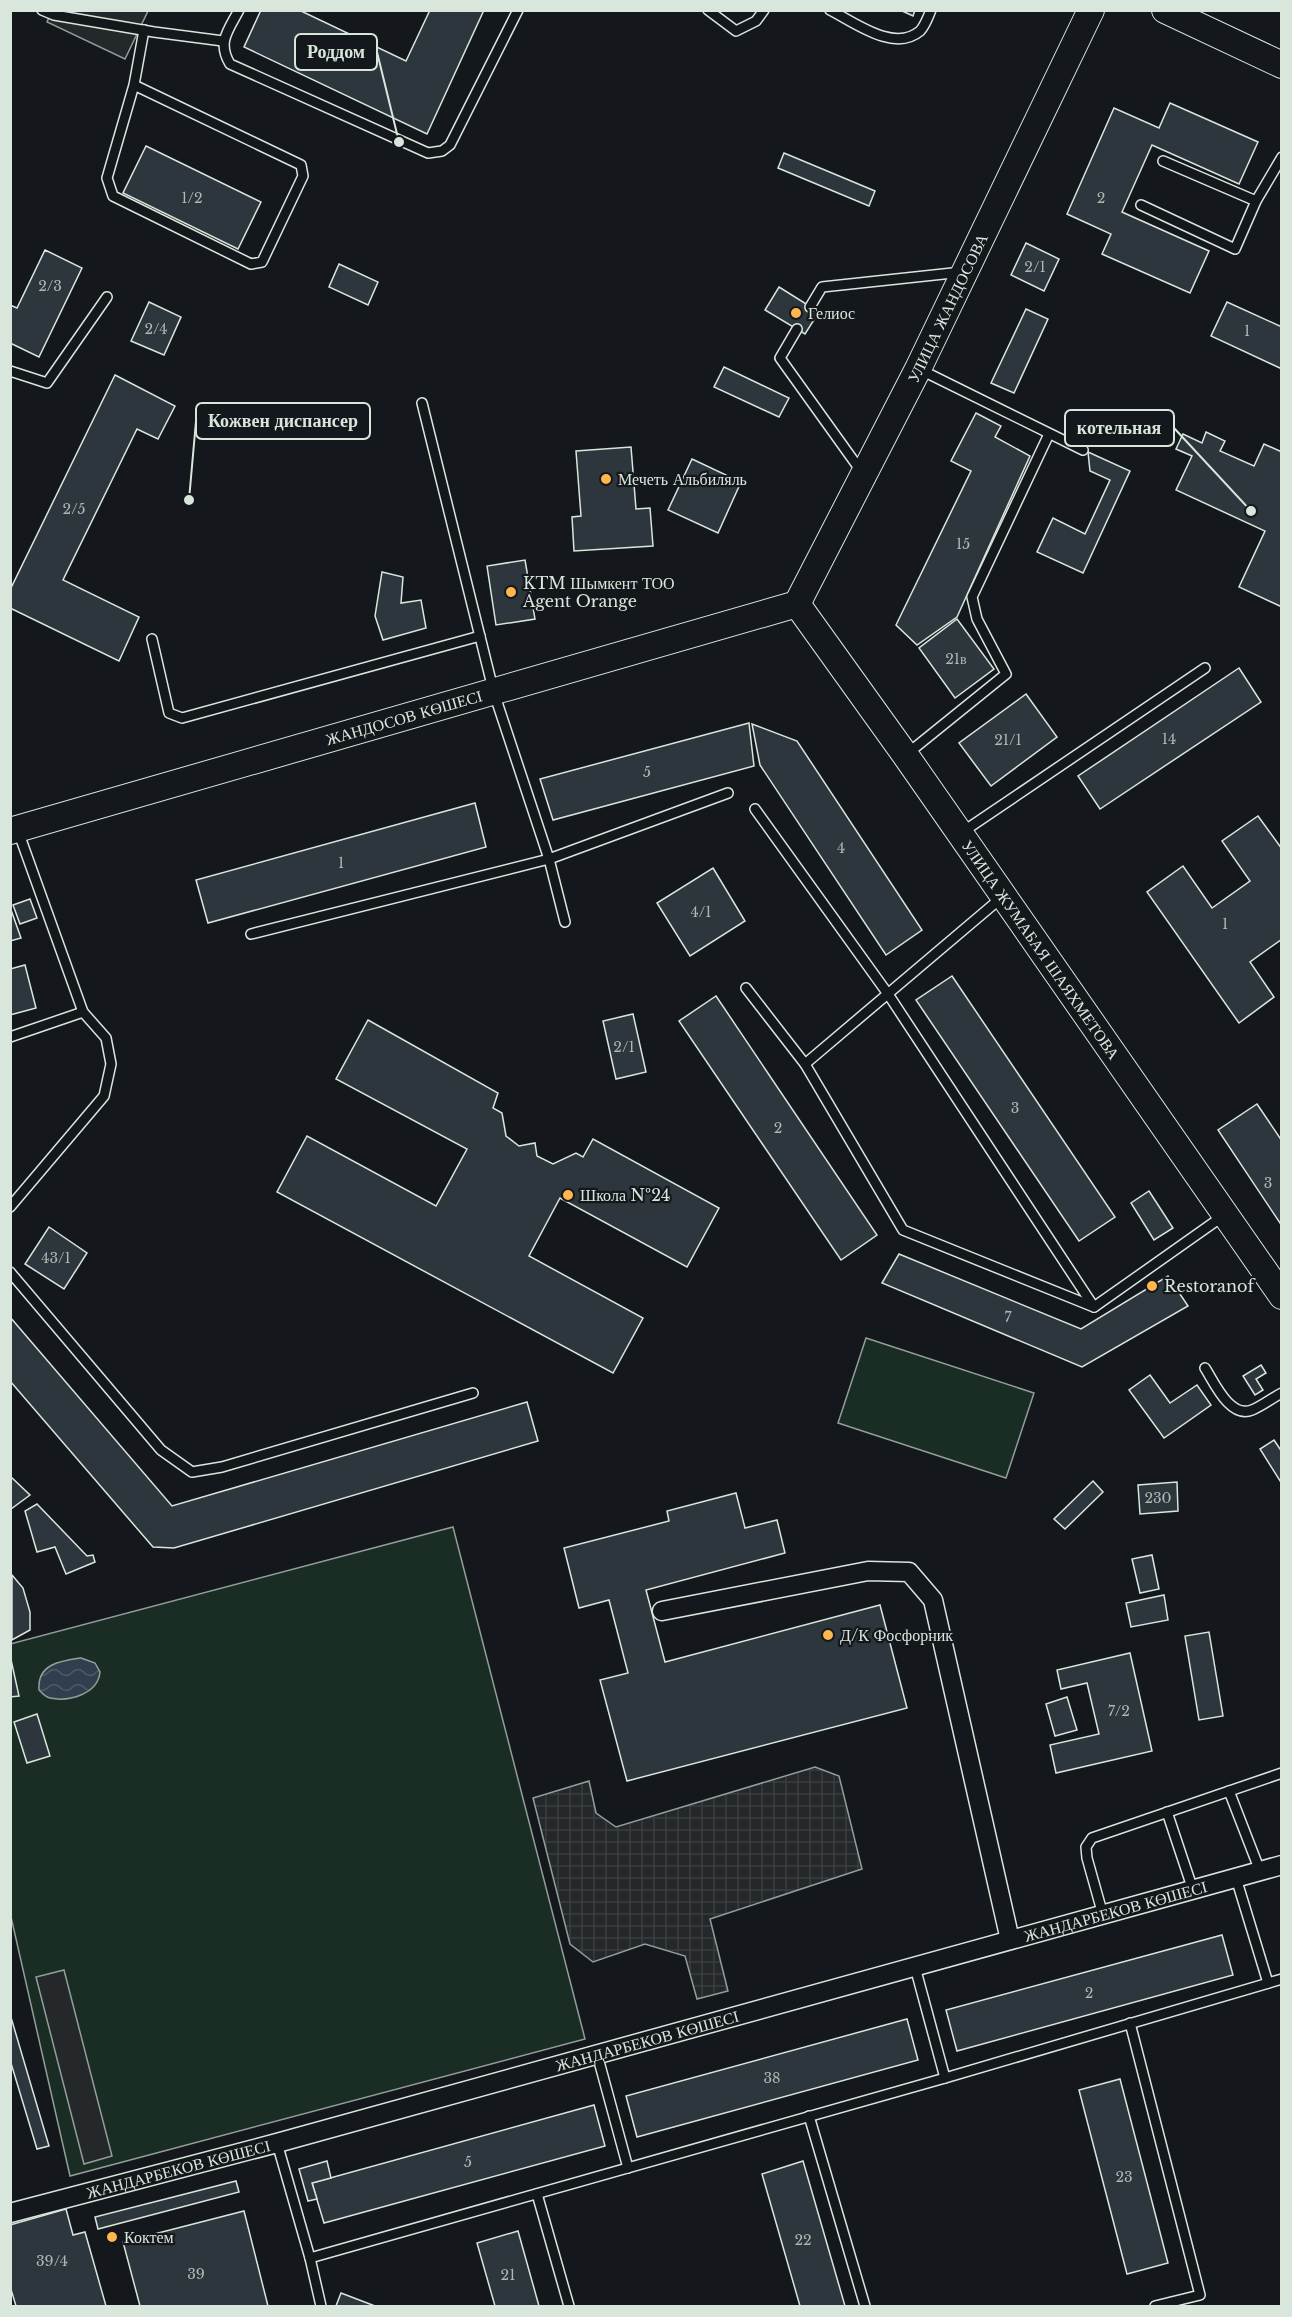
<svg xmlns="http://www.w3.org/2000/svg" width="1292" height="2317" font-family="'Libre Baskerville',serif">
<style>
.green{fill:#1a2d24;stroke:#939e99;stroke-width:1.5}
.parking{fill:#24282b;stroke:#939e99;stroke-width:1.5}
.plaza{fill:url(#plaza-grid);stroke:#939e99;stroke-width:1.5}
.water{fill:url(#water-waves);stroke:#939e99;stroke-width:1.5}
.building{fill:#2c363c;stroke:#d8e6dc;stroke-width:1.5}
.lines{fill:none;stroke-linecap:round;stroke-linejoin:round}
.lane-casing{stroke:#d8e6dc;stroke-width:12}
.street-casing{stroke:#d8e6dc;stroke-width:21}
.secondary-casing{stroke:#d8e6dc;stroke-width:28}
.lane{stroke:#14181c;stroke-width:9}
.street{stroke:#14181c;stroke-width:18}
.secondary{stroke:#14181c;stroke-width:26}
.poi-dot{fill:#ffb74d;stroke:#14181c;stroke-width:2}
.labels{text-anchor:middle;stroke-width:4.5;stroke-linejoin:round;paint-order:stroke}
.number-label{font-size:14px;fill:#adbab4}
.street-label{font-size:16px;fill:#d8e6dc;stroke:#14181c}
.poi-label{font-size:16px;fill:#d8e6dc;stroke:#14181c;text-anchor:start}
.leader{fill:none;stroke:#d8e6dc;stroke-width:2}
.callout-dot{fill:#d8e6dc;stroke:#14181c;stroke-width:2}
.callout{fill:#14181c;stroke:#d8e6dc;stroke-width:2}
.callout-label{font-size:18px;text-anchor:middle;font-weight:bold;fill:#d8e6dc}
</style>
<defs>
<pattern id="plaza-grid" width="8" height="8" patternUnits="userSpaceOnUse" patternTransform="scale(1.5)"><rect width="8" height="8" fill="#24282b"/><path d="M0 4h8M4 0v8" fill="none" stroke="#393d3f"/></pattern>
<pattern id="water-waves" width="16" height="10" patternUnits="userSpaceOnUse" patternTransform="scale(1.5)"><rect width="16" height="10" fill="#2f3f4d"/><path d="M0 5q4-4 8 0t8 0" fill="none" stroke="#4c5b66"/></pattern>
</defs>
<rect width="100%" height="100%" fill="#14181c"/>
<g class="green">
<polygon points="866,1338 1034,1393 1006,1478 838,1423"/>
<polygon points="453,1527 585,2039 70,2176 11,1917 10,1644"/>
</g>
<g class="parking">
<polygon points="52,11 148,11 125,59 47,22"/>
<polygon points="64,1970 112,2156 84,2164 36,1977"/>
</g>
<polygon class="plaza" points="815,1767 839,1776 862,1869 710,1919 728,1991 697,1999 685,1956 645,1944 593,1962 570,1944 533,1798 589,1781 596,1813 616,1827"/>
<path class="water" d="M81 1658 95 1663 100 1672C98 1694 69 1702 50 1698 45 1697 42 1693 39 1690 37 1664 60 1661 81 1658Z"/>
<g class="building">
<polygon points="261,10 299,10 406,61 430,10 484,10 427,134 244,47"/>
<polygon points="900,10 915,10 913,16"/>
<polygon points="1170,103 1258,142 1239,184 1152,145 1122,212 1209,251 1190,293 1102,254 1111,234 1067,214 1114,108 1159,128"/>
<polygon points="146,146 261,202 238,249 123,193"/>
<polygon points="784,153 875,191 869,206 778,168"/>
<polygon points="1026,243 1059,259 1044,291 1011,275"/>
<polygon points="45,250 82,268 39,357 10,343 10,305 17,308"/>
<polygon points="339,264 378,282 368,305 329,287"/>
<polygon points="779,287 819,312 805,334 765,310"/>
<polygon points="149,302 181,317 164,355 131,341"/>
<polygon points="1227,302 1282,327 1282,369 1211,336"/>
<polygon points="1026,309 1048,319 1014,393 991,383"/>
<polygon points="724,367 789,398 779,417 714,387"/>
<polygon points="115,375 175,406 158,439 137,429 63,580 139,617 119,661 10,608 10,590"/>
<polygon points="976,413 1001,426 995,437 1030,456 957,617 917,645 896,625 971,471 951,461"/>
<polygon points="1206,432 1225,441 1220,451 1254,466 1264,444 1282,452 1282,607 1239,587 1265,531 1176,490 1192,456 1176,449 1183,434 1202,443"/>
<polygon points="631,447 636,509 650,508 653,546 574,551 572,517 581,516 576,451"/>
<polygon points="1088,452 1130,471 1083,573 1037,552 1053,518 1085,534 1110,480 1090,471"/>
<polygon points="692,459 741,482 718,533 668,510"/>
<polygon points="525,560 535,619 496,625 487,566"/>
<polygon points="382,572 403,577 401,603 421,600 426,628 383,640 375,616"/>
<polygon points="957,619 994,669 955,698 919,648"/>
<polygon points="1239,668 1261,702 1100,809 1078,776"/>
<polygon points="1026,694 1057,737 991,786 959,743"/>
<polygon points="749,723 754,766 553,820 540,779"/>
<polygon points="752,724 797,741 922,930 886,955 760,765"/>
<polygon points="475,803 486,847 208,923 196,880"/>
<polygon points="1258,816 1282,849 1282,939 1250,962 1274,997 1239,1023 1147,892 1183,866 1212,908 1250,881 1222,841"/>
<polygon points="713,868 745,921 690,956 657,903"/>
<polygon points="30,899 37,918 20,924 13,905"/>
<polygon points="10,907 21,938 10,941"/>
<polygon points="25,965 36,1008 10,1015 10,969"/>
<polygon points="952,976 1115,1217 1079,1241 916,1000"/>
<polygon points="716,996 877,1235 841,1260 679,1021"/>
<polygon points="633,1014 646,1072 616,1079 603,1021"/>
<polygon points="368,1020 498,1093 493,1108 502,1113 506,1136 519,1146 535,1143 537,1156 553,1164 576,1153 583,1157 593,1139 719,1208 687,1267 560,1198 529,1256 643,1318 613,1373 277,1192 307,1136 436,1206 467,1149 336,1079"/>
<polygon points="1257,1104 1282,1141 1282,1226 1218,1130"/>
<polygon points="1149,1191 1173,1228 1154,1240 1131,1203"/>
<polygon points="49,1227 87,1253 64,1289 25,1264"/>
<polygon points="899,1254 1081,1329 1168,1276 1188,1306 1082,1367 882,1283"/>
<polygon points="10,1317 172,1506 527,1402 538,1441 174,1548 153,1547 10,1381"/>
<polygon points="1261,1365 1266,1373 1256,1379 1263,1390 1255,1395 1243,1376"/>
<polygon points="1150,1375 1170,1403 1197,1385 1211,1405 1164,1438 1129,1390"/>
<polygon points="1274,1440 1282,1452 1282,1484 1260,1449"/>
<polygon points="10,1476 30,1495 11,1509 10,1509"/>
<polygon points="1093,1481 1103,1492 1065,1529 1054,1519"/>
<polygon points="1177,1482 1178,1511 1140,1514 1138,1485"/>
<polygon points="736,1493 745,1528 777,1520 785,1553 646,1590 665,1662 880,1605 907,1708 627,1781 600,1680 628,1673 609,1600 579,1608 564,1548 669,1521 667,1511"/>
<polygon points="37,1504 87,1556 93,1555 95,1562 66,1574 55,1547 37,1552 25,1511"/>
<polygon points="1152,1555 1159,1589 1140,1593 1132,1559"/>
<polygon points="12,1575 23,1588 30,1612 30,1630 12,1640"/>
<polygon points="1164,1595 1168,1620 1131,1627 1126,1603"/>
<polygon points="1209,1632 1223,1716 1199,1720 1185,1636"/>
<polygon points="1130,1653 1152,1751 1056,1773 1050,1745 1099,1734 1087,1683 1061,1689 1057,1670"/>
<polygon points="10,1655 19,1696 10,1697"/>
<polygon points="1067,1697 1077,1730 1055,1736 1046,1704"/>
<polygon points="37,1714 50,1756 27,1763 14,1722"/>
<polygon points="1222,1935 1233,1975 957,2051 946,2010"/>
<polygon points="10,2014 49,2146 37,2149 10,2060"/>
<polygon points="907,2019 918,2060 637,2137 626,2096"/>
<polygon points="1120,2079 1168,2263 1127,2274 1079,2090"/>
<polygon points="594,2105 605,2146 324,2223 312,2183"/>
<polygon points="327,2161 331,2178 312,2183 317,2199 308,2201 299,2169"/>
<polygon points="803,2161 845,2306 800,2306 762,2174"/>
<polygon points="236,2181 239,2192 98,2229 95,2217"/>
<polygon points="66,2209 73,2235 85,2232 106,2306 16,2306 10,2286 10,2225"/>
<polygon points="244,2211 268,2306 140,2306 123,2242"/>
<polygon points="518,2231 539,2306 495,2306 477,2243"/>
<polygon points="341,2293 375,2306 336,2306"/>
</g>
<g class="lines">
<defs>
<g id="lane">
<polyline points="42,10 54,15 154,32 223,41"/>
<path d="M239 10C228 31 217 42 230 64L428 153 442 151 450 145 518 10"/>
<polyline points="708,10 736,31 756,21 764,10"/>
<path d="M830 10C854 22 894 53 920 31 925 26 928 17 931 10"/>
<polyline points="134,85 301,165 303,176 262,262 251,264 113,196 107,178 134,85 144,30"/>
<polyline points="1163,161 1256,201"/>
<polyline points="1141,205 1235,249 1256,201 1282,157"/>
<polyline points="810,307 822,287 962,272"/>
<polyline points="797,329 780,358 861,471"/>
<polyline points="921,370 1083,450"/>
<polyline points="10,371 47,383 107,297"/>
<polyline points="422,403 494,693 549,859 565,922"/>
<polyline points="152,639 169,713 182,718 480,636"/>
<polyline points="907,754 1006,674 977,619 972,597 1049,434"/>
<polyline points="755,809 888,994 1094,1307 1223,1216"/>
<polyline points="961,833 1205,668"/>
<polyline points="251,934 549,859 728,793"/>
<polyline points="746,988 805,1064 903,1230 1094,1307"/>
<polyline points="10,1037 83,1012"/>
<polyline points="805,1064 1001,898"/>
<polyline points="10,1207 104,1096 111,1064 106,1038 83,1012 18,831"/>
<polyline points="10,1272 161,1450 192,1472 222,1467 473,1393"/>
<path d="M1205 1368C1214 1382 1230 1419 1252 1410 1262 1406 1272 1398 1282 1393"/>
<polyline points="1229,1791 1260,1871"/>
<polyline points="1167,1812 1193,1890"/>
<polyline points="1236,1878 1268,1983"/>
<polyline points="1103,1915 1087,1858 1086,1847 1092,1838 1282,1773"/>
<polyline points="915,1967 945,2078"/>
<polyline points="1130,2023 1200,2295 1155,2306"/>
<polyline points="597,2054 628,2168"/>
<polyline points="809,2116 865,2306"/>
<polyline points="277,2143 310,2258 321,2306"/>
<polyline points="537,2194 569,2306"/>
<polyline points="310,2258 945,2078 1282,1979"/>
</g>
<g id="street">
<polyline points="662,1611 868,1571 909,1572 933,1600 1010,1940"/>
<path id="s1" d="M10 2213 277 2143 1282 1865"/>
</g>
<g id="secondary">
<polyline points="1165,10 1282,65"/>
<path id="s2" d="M797 604 906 756 1282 1296"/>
<path id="s3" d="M797 604 918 369 1091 10"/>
<path id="s4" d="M10 831 797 604"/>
</g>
</defs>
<use href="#lane" class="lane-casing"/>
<use href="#street" class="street-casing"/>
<use href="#secondary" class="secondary-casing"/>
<use href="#lane" class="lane"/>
<use href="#street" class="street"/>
<use href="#secondary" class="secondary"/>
</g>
<g class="poi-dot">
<circle cx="796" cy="313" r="6"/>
<circle cx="606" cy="479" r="6"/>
<circle cx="511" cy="592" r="6"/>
<circle cx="568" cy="1195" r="6"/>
<circle cx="1152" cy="1286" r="6"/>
<circle cx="828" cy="1635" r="6"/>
<circle cx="112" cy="2237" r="6"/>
</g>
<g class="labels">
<g class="number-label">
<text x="192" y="203">1/2</text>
<text x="1101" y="203">2</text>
<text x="1035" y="272">2/1</text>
<text x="50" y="291">2/3</text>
<text x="156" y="334">2/4</text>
<text x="1247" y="336">1</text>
<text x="74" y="514">2/5</text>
<text x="963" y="549">15</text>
<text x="956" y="664">21в</text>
<text x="1169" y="744">14</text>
<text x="1008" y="745">21/1</text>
<text x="647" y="777">5</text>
<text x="841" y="853">4</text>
<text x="341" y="868">1</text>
<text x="701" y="917">4/1</text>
<text x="1225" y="929">1</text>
<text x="624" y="1052">2/1</text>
<text x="1015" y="1113">3</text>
<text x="778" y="1133">2</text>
<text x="1268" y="1188">3</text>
<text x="56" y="1263">43/1</text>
<text x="1008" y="1322">7</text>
<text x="1158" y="1503">230</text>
<text x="1119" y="1716">7/2</text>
<text x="1089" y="1998">2</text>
<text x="772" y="2083">38</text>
<text x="468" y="2167">5</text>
<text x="1124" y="2182">23</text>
<text x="803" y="2245">22</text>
<text x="52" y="2266">39/4</text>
<text x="196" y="2279">39</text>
<text x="508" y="2280">21</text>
</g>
<g class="street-label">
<text dy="6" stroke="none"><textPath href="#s3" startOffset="332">УЛИЦА ЖАНДОСОВА</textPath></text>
<text dy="6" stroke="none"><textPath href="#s4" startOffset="410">ЖАНДОСОВ КӨШЕСІ</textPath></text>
<text dy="6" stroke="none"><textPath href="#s2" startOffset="423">УЛИЦА ЖУМАБАЯ ШАЯХМЕТОВА</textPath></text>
<text dy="6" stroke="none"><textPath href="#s1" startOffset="1146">ЖАНДАРБЕКОВ КӨШЕСІ</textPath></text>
<text dy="6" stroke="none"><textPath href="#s1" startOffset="660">ЖАНДАРБЕКОВ КӨШЕСІ</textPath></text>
<text dy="6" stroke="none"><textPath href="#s1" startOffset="174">ЖАНДАРБЕКОВ КӨШЕСІ</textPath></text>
</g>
<g class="poi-label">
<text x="808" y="319">Гелиос</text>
<text x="618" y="485">Мечеть Альбиляль</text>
<text x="523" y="589">KTM Шымкент ТОО<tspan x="523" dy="18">Agent Orange</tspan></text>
<text x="580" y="1201">Школа №24</text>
<text x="1164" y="1292">Restoranof</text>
<text x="840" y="1641">Д/К Фосфорник</text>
<text x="124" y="2243">Коктем</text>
</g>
</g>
<path class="leader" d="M399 142L377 52M189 500L196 421M1251 511L1174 428"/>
<g class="callout-dot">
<circle cx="399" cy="142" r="6"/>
<circle cx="189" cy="500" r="6"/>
<circle cx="1251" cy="511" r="6"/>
</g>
<g class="callout">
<rect x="295" y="34" width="82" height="36" rx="6"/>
<rect x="196" y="403" width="174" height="36" rx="6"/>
<rect x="1065" y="410" width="109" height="36" rx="6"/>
</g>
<g class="callout-label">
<text x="336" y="58">Роддом</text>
<text x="283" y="427">Кожвен диспансер</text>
<text x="1119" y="434">котельная</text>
</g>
<rect width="1292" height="2317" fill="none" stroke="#d8e6dc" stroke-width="24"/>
</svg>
